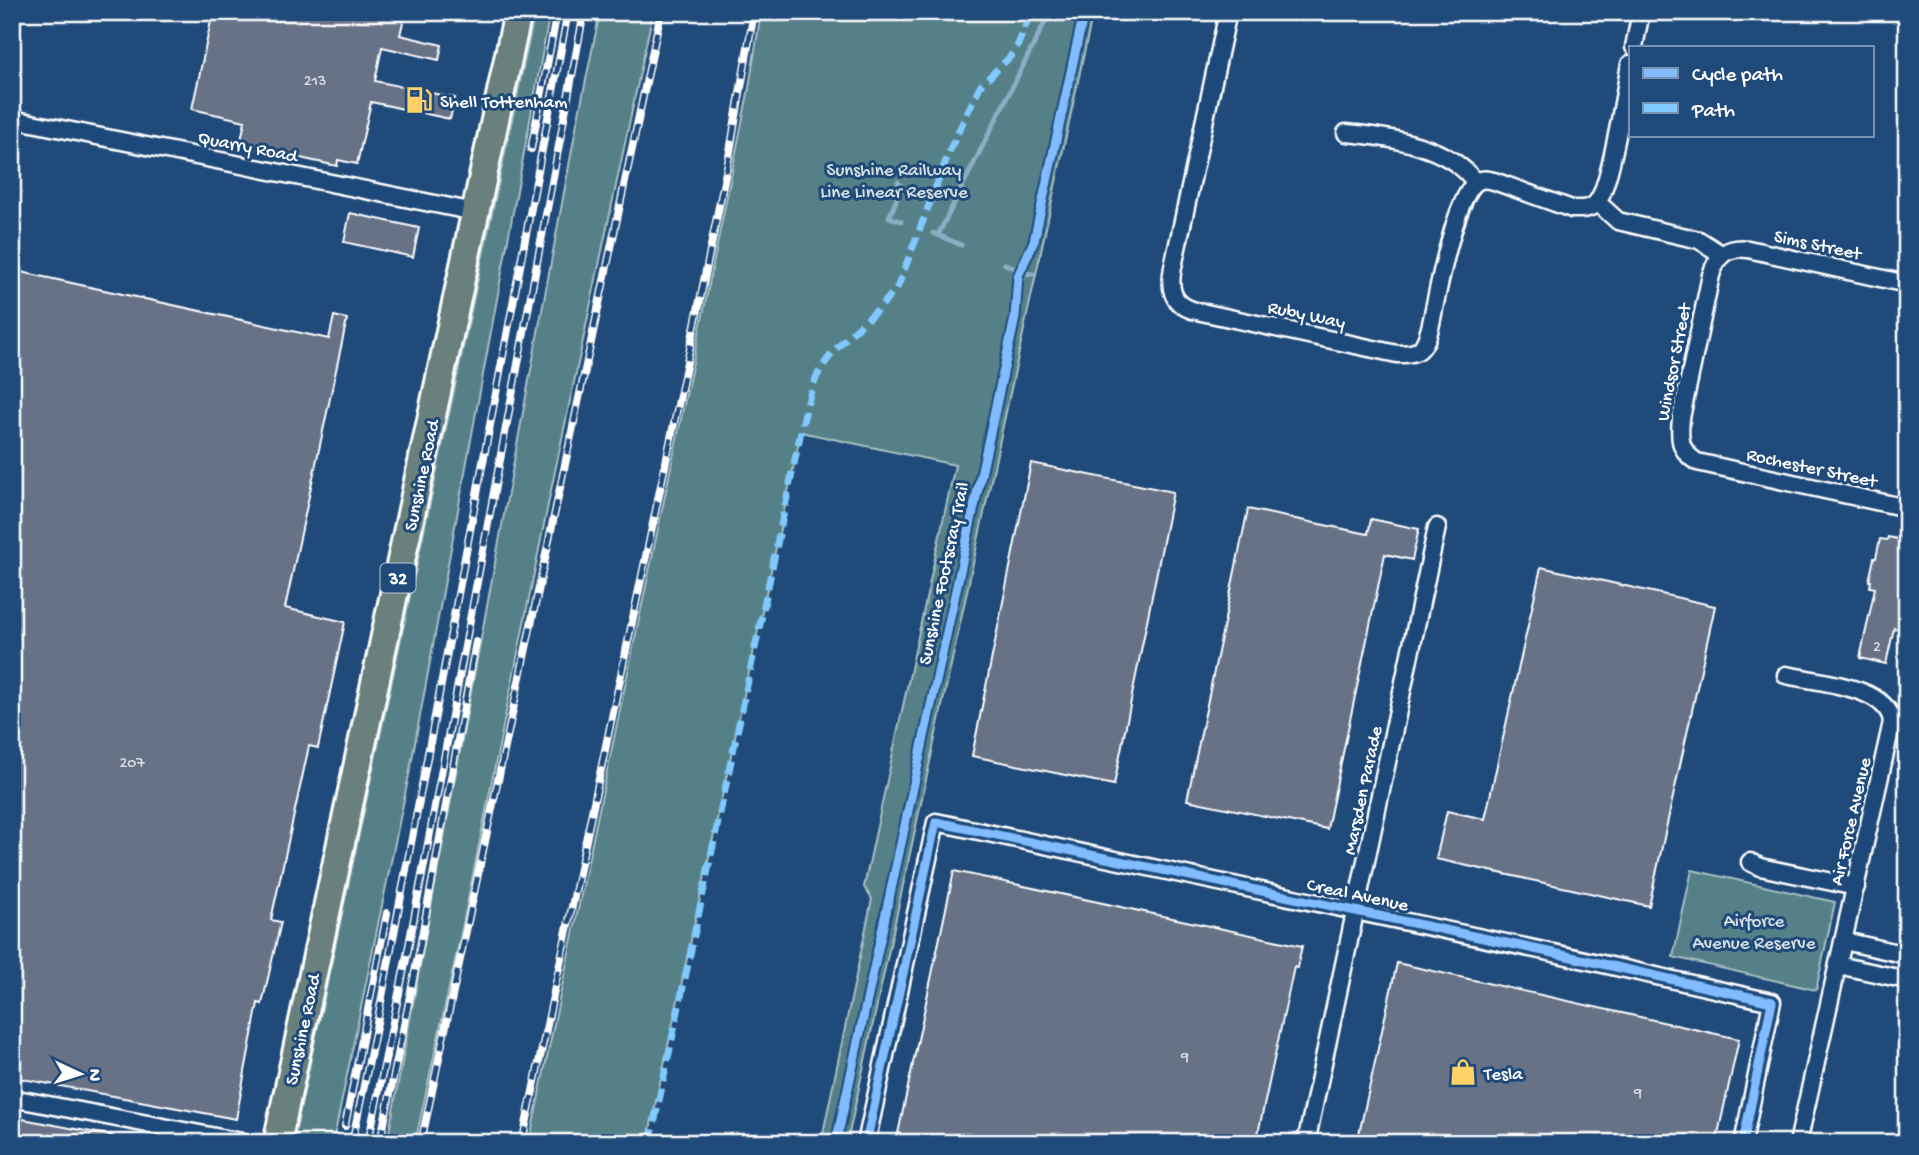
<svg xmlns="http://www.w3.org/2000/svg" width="1919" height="1155" font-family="'Gochi Hand',sans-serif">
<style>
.green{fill:#568087;stroke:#aac0c3;stroke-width:2}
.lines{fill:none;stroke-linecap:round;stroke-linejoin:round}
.stream{stroke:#8cadc4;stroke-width:5}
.building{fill:#677286;stroke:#fff;stroke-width:2}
.street-casing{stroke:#fff;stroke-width:21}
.primary-casing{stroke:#fff;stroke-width:32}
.street{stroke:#1f4a7a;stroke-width:16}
.primary{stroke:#6a807d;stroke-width:26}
.rail-casing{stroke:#fff;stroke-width:8}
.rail{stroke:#1f4a7a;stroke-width:5;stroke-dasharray:16;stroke-linecap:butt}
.quiet{stroke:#80caff;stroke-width:7;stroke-dasharray:14 7;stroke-linecap:butt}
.cycleway-casing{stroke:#1f4a7a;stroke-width:13}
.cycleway{stroke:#80bcff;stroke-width:9}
.labels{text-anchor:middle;stroke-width:6;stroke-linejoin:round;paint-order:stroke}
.number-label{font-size:16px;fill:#d9dce1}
.shield{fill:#1f4a7a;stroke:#bcc9d7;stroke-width:2}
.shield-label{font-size:18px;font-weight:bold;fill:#fff}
.poi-label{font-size:19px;fill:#fff;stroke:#1f4a7a;text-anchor:start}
.street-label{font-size:19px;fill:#fff;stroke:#1f4a7a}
.park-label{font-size:19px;fill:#d5dfe1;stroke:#1f4a7a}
</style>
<rect width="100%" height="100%" fill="#1f4a7a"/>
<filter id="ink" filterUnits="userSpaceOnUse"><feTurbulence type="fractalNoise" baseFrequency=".0143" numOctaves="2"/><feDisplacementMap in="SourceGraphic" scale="14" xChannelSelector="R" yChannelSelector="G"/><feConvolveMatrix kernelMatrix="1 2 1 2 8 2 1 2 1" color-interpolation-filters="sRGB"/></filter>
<g filter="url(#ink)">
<g class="green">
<polygon points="535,12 550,12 410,770 333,1143 293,1143"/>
<polygon points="600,12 653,12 551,490 462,929 415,1143 387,1143 576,128"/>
<polygon points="761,12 1093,12 847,1143 821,1143 872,899 864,887 955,465 801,432 647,1143 529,1143 702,319 749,88"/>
<polygon points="1692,870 1835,902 1816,990 1673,957"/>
</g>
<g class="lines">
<g class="stream">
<polyline points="898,182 902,187 889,217 901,221"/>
<polyline points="933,233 961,245"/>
<polyline points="938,235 1050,12"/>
<polyline points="1005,264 1016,269"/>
<polyline points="1025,273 1033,274"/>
</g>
</g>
<g class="building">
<polygon points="213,12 390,12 389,15 404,18 400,35 442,45 439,60 382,47 375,81 455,98 450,119 371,102 357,164 338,160 337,166 240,145 245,121 192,109"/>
<polygon points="350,213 419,228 413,257 344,242"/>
<polygon points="12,270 329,339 334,316 347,319 285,608 345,622 318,748 309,746 271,920 281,922 262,1004 258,1003 236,1119 12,1077"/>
<polygon points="1031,463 1173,492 1114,785 972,756"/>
<polygon points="1248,509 1368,534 1371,519 1419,529 1412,560 1385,554 1327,829 1187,800"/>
<polygon points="1888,537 1907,541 1907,631 1894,628 1886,664 1860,658 1875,588 1870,587 1871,581 1869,581 1874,558 1876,558 1880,539 1887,540"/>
<polygon points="1541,567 1715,606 1649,906 1436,859 1447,811 1485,819"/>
<polygon points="954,871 1302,946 1297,968 1294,967 1256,1143 896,1143"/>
<polygon points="1397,963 1739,1039 1716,1143 1357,1143"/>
<polygon points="12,1117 113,1136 112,1143 12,1143"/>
</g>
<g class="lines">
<defs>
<g id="street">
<path d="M1228 12 1173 267C1169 287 1171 303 1192 310L1397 354C1404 354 1413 354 1419 350 1430 341 1432 316 1435 304 1440 280 1458 191 1478 181 1484 178 1488 180 1494 181L1572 209C1582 209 1591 210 1597 202 1611 185 1625 90 1630 64"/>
<polyline points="1634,47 1641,12"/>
<polyline points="12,119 475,212"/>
<path d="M1346 133C1389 137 1449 145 1475 182"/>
<polyline points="1597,202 1618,221 1699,240 1721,254"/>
<path d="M1907 284 1748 249C1726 246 1717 256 1711 275L1681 418C1679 438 1679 451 1697 462L1907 508"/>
<path d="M1786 675C1816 682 1888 686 1892 722L1798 1143"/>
<polyline points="1750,862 1760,867 1856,887"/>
<polyline points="1844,941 1907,955"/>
<polyline points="1838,965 1907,980"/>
<polyline points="12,1098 247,1143"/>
<polyline points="866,1143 936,822 1558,954 1772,1002 1743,1143"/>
<polyline points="1306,1143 1437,527"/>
</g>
<polyline id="primary" points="277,1143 518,12"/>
</defs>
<use href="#street" class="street-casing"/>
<use href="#primary" class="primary-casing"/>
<use href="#street" class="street"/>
<use href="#primary" class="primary"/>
<defs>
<g id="rail">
<polyline points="531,149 557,12"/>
<polyline points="345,1126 387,913"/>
<polyline points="352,1143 378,1018 568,12"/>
<polyline points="368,1143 408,950 584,12"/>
<polyline points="380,1143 419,952 476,642"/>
<polyline points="421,1143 661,12"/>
<polyline points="522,1143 698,310 729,157 754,12"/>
</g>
</defs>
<use href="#rail" class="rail-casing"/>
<use href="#rail" class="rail"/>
<path class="quiet" d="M650 1143 804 417C809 400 812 381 823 366 843 335 877 316 898 286L952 145 980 86 1010 57 1017 47 1031 12"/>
<defs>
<g id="cycleway">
<polyline points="836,1143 1015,318 1018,276 1034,241 1084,12"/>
<polyline points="866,1143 936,822 1558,954 1772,1002 1743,1143"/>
</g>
</defs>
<use href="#cycleway" class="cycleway-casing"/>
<use href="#cycleway" class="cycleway"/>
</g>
</g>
<defs>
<symbol id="fuel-bare" viewBox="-9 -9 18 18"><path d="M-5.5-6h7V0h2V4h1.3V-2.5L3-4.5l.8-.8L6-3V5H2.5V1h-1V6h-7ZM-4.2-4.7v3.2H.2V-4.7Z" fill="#ffd166" stroke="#1f4a7a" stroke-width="2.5" paint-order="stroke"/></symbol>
<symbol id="shop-bare" viewBox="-9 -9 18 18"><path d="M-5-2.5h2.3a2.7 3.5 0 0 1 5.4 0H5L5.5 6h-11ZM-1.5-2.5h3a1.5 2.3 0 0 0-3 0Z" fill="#ffd166" stroke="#1f4a7a" stroke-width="2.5" paint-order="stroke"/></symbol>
</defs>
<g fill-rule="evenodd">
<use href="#fuel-bare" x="400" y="81" width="38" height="38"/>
<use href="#shop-bare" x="1444" y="1053" width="38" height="38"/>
</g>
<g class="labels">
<g class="number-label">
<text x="315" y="85">213</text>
<text x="1877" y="651">2</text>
<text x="132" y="767">207</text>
<text x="1185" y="1061">9</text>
<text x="1638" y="1097">9</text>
</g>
<rect class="shield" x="380.5" y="563.5" width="35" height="29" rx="5"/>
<g class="shield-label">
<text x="398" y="584">32</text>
</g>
<g class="poi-label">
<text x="440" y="107">Shell Tottenham</text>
<text x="1484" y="1079">Tesla</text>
</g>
<g class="street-label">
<text transform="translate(248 145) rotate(11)" y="7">Quarry Road</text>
<text transform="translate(1818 243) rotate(12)" y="7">Sims Street</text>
<text transform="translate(1307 313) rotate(12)" y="7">Ruby Way</text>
<text transform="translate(1672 362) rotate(-79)" y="7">Windsor Street</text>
<text transform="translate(1812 466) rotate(12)" y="7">Rochester Street</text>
<text transform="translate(420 475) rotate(-78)" y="7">Sunshine Road</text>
<text transform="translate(942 573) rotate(-78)" y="7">Sunshine Footscray Trail</text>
<text transform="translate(1361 790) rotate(-78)" y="7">Marsden Parade</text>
<text transform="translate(1849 821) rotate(-77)" y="7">Air Force Avenue</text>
<text transform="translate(1358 893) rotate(12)" y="7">Creal Avenue</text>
<text transform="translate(301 1029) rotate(-78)" y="7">Sunshine Road</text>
</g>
<g class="park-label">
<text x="894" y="175">Sunshine Railway<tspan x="894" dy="22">Line Linear Reserve</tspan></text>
<text x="1754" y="926">Airforce<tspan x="1754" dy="22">Avenue Reserve</tspan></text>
</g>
</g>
<rect width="1919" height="1155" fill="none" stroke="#1f4a7a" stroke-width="42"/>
<rect x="21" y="21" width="1877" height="1113" fill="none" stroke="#fff" stroke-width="2.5" filter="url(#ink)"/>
<rect x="1629" y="46" width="245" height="91" fill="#1f4a7a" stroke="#7992af" stroke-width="2"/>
<rect x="1643" y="68" width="35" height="10" fill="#80bcff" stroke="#7992af" stroke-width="2"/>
<text x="1692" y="80" font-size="21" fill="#ffffff">Cycle path</text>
<rect x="1643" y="103" width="35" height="10" fill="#80caff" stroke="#7992af" stroke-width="2"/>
<text x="1692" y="116" font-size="21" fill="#ffffff">Path</text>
<g transform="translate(80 1074) rotate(94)" stroke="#1f4a7a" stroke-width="5" paint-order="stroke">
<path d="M0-5L12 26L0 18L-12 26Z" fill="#ffffff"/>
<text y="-10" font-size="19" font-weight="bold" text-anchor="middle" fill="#ffffff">N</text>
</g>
</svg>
